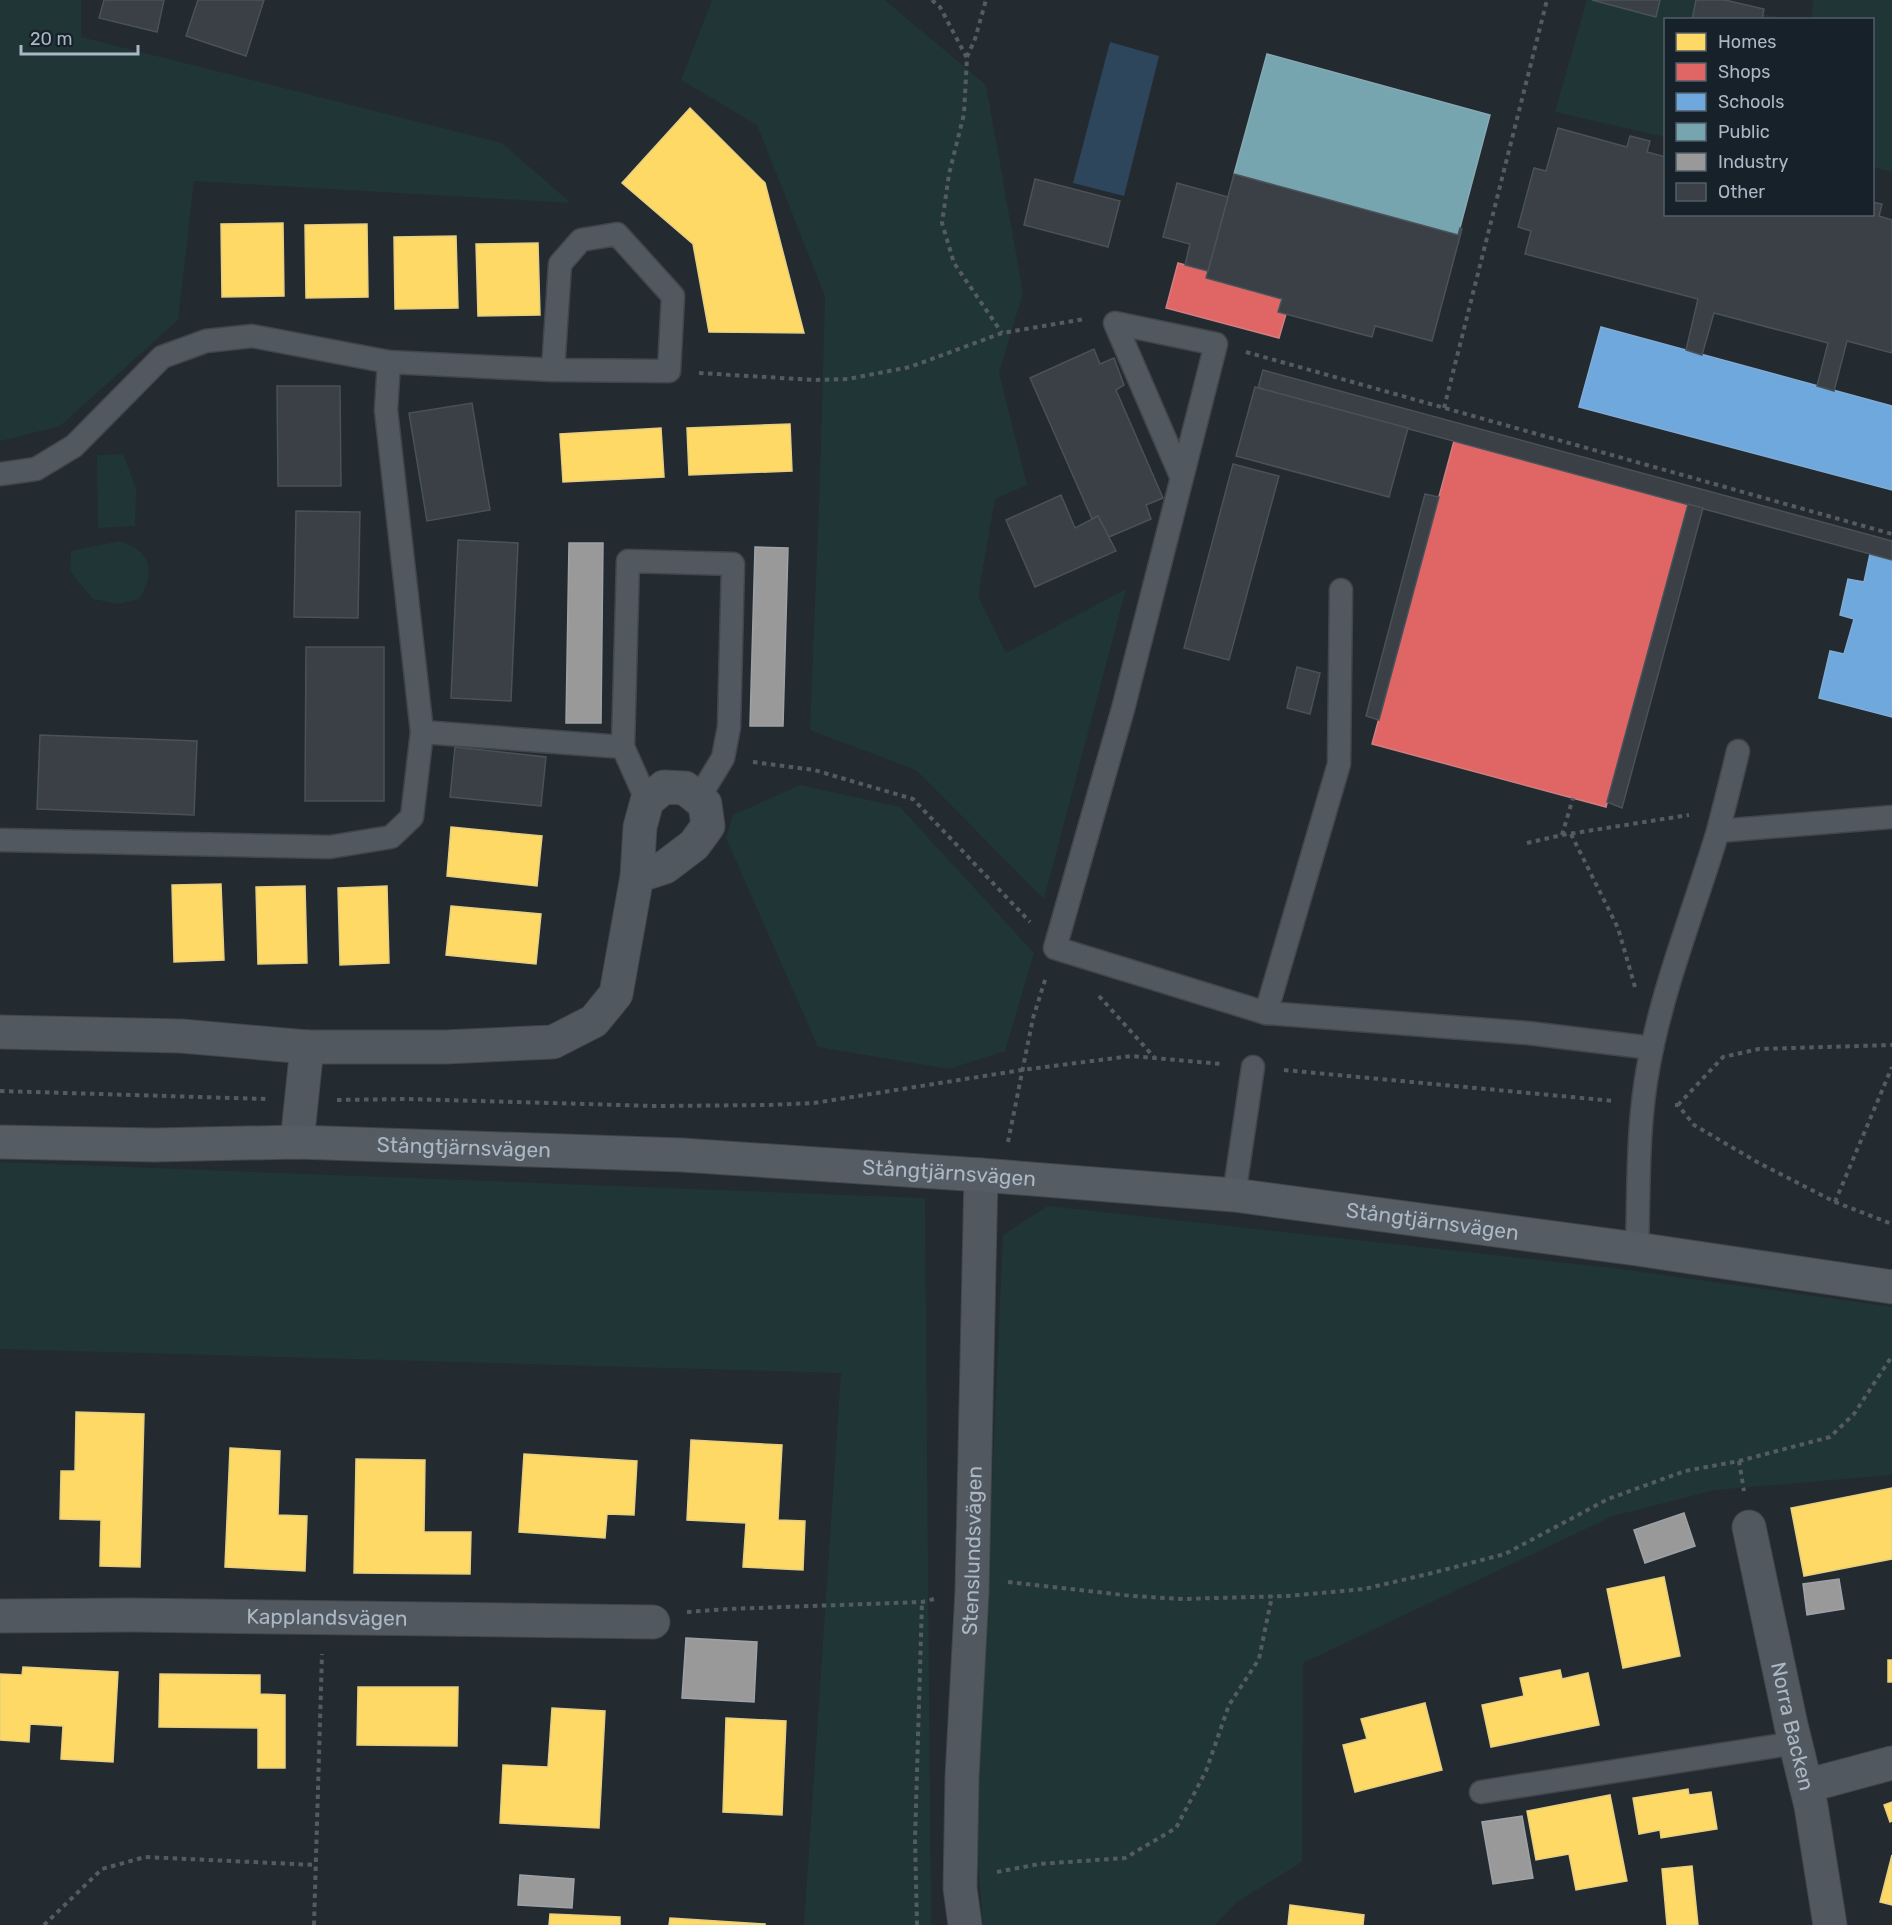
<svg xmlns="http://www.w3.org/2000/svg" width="1892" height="1925" font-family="Rubik,sans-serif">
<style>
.green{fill:#203536}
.water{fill:#2e465b}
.homes{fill:#ffd966;stroke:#e6cf82;stroke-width:1.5}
.shops{fill:#e06666;stroke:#d07e82;stroke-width:1.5}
.schools{fill:#6fa8dc;stroke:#81acd5;stroke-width:1.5}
.public{fill:#76a5af;stroke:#86aab5;stroke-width:1.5}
.industry{fill:#999;stroke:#9ea2a6;stroke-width:1.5}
.building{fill:#3a4045;stroke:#495258;stroke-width:1.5}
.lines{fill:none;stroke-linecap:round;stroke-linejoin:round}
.lane-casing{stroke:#40464b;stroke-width:25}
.street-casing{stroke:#40464b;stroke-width:35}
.secondary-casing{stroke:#40464b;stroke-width:35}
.path{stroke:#545c62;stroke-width:4;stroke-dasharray:4.5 4.5;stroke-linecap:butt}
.lane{stroke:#52585f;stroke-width:22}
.street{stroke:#52585f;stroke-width:33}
.secondary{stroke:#565c63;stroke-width:33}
.labels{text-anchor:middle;stroke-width:6;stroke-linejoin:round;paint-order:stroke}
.street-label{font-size:21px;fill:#aab7c4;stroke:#17212a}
</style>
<rect width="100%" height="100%" fill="#232a30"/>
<g class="green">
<polygon points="0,0 81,0 81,37 502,143 571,203 194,181 178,320 60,426 0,441"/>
<polygon points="712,0 885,0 986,85 1023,293 999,373 1027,485 995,499 978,596 1006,653 1126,589 1044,899 916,770 810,730 820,478 825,296 757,125 681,80"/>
<polygon points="1587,0 1705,0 1785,19 1666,20 1665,137 1555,112"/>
<polygon points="1814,0 1892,0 1892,172 1873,167 1872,20 1811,19"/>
<polygon points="123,454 136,488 135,526 98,528 97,455"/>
<path d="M120 541C125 544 134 546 138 550 155 564 149 583 139 599L118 604 93 599 70 571 71 551Z"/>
<polygon points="800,785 900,807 1034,953 1005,1051 949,1069 818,1047 726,838 733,815"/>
<polygon points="0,1162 925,1198 931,1925 804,1925 841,1373 0,1349"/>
<polygon points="1048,1206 1621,1269 1892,1307 1892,1475 1715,1490 1613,1516 1303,1663 1302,1862 1237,1902 1215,1925 983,1925 976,1839 1003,1235"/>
</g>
<polygon class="water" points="1110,42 1159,56 1124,196 1073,183"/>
<g class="homes">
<polygon points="690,108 765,183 804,333 709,332 693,244 622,183"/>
<polygon points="283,223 284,296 222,297 221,224"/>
<polygon points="367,224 368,297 306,298 305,225"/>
<polygon points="456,236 458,308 395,309 394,237"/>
<polygon points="538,243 540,315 478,316 476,244"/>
<polygon points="790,424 792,471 689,475 687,428"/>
<polygon points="661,428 664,477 563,482 560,434"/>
<polygon points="451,827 542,836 537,886 447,876"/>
<polygon points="221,884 224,960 174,962 172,885"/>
<polygon points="305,886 307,963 258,964 256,887"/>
<polygon points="387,886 389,963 340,965 338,888"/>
<polygon points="451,906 541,914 536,964 446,955"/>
<polygon points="76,1412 144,1414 140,1567 100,1566 101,1520 60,1519 61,1471 75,1471"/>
<polygon points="691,1440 782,1445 778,1520 805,1521 803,1570 743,1567 746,1523 687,1520"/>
<polygon points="230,1448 280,1451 278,1515 307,1516 305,1571 225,1567"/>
<polygon points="524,1454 637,1461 634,1515 607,1514 605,1538 519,1532"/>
<polygon points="356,1459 425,1460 424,1532 471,1532 470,1574 354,1573"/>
<polygon points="1892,1488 1892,1559 1804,1576 1791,1508"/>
<polygon points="1664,1577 1680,1656 1623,1668 1607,1589"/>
<rect x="1888" y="1660" width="4" height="22"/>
<polygon points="23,1667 118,1672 113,1762 61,1759 63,1726 30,1724 29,1742 0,1740 0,1674 22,1675"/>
<polygon points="1560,1670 1562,1679 1588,1673 1599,1725 1491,1747 1482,1705 1524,1696 1520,1678"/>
<polygon points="160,1674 260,1675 260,1694 285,1695 285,1768 258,1768 258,1728 159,1727"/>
<polygon points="358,1687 458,1687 457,1746 357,1745"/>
<polygon points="1425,1703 1442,1770 1355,1792 1343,1745 1367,1739 1361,1719"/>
<polygon points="552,1708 605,1711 599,1828 500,1823 503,1765 548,1767"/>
<polygon points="726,1718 786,1721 782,1815 723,1812"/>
<polygon points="1688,1789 1689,1795 1711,1792 1717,1829 1661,1838 1660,1830 1639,1834 1633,1798"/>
<polygon points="1610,1795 1627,1881 1576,1890 1569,1854 1536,1860 1527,1811"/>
<polygon points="1892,1802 1892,1821 1890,1822 1884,1805"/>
<polygon points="1892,1855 1892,1905 1880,1902"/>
<polygon points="1692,1866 1698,1925 1667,1925 1662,1869"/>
<polygon points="1290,1905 1364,1915 1363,1925 1288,1925"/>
<polygon points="550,1914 620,1917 620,1925 549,1925"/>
<polygon points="670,1918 765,1924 765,1925 669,1925"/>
</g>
<g class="shops">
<polygon points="1178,263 1208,271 1206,278 1282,299 1278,312 1286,314 1279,338 1166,308"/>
<polygon points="1454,441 1688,504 1606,807 1372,744"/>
</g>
<g class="schools">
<polygon points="1601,327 1892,406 1892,490 1579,407"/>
<polygon points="1870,554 1892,560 1892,717 1819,698 1830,651 1844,654 1854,619 1840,615 1848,579 1864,582"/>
</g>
<polygon class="public" points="1267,54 1490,115 1458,235 1234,174"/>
<g class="industry">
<polygon points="569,543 603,543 601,723 566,723"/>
<polygon points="755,547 788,548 783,726 750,726"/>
<polygon points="1684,1513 1695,1546 1645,1563 1634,1530"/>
<polygon points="1839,1579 1844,1609 1807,1615 1803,1584"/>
<polygon points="686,1638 757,1642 754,1702 682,1698"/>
<polygon points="1522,1816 1533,1878 1493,1884 1482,1822"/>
<polygon points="520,1875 574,1879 572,1908 518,1905"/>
</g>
<g class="building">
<polygon points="104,0 164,0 157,32 99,18"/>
<polygon points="198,0 264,0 246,56 186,36"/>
<polygon points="1592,0 1660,0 1656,17"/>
<polygon points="1696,0 1725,0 1764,9 1762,20 1692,20"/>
<polygon points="1558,128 1627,147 1630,136 1650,141 1647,152 1666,157 1666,214 1872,214 1872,202 1882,204 1879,216 1892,220 1892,353 1847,341 1834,391 1817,386 1828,343 1714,313 1702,355 1686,350 1698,299 1525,254 1531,231 1518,227 1534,168 1546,171"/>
<polygon points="1234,174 1458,235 1460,228 1462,229 1432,341 1375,326 1372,337 1278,312 1282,299 1206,278"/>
<polygon points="1035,179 1120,201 1108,247 1024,225"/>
<polygon points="1177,183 1228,197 1208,271 1185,265 1190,244 1163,237"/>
<polygon points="1094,349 1100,364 1114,358 1124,385 1116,390 1163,498 1146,505 1151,519 1109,537 1098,516 1092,519 1030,378"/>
<polygon points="1263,370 1892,541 1892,560 1258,388"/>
<polygon points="277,386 340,386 341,486 278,486"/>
<polygon points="1255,387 1408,428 1389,497 1236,456"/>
<polygon points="472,403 490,510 427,521 409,413"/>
<polygon points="1233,464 1279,476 1229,660 1184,648"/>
<polygon points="1425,494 1439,497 1379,720 1366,716"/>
<polygon points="1061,495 1075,528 1098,516 1116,551 1035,587 1006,520"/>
<polygon points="1688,504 1703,508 1622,808 1607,802"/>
<polygon points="296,511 360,512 358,618 294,617"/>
<polygon points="458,540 518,543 511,701 451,698"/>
<polygon points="306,647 384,647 384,801 305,801"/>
<polygon points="1297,667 1320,673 1310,714 1287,708"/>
<polygon points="40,735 197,741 194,815 37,809"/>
<polygon points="455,747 546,757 541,806 450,797"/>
</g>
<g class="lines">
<defs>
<g id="lane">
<polyline points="0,474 36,469 74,446 162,357 206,341 252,336 389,362 553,370 669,371 673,296 617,234 581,240 560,264 553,370"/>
<polyline points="1181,476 1115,323 1216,344 1123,709 1055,948 1266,1013 1528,1033 1652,1048"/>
<polyline points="422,732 623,747"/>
<polyline points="647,801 623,747 628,561 733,564 729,727 723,758 698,799"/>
<polyline points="1718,831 1892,817"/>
<polyline points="0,840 330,847 391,837 412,817 422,732 386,410 389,362"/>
<polyline points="1266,1013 1339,764 1341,590"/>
<polyline points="1234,1195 1253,1067"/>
<path d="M1637 1249C1639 1187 1637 1124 1649 1063 1664 983 1695 908 1718 831 1725 804 1732 777 1738 751"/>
<polyline points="1481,1792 1795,1743"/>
</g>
<g id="street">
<polyline points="0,1032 181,1036 307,1047 445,1047 553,1042 594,1021 616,994 637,876 640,827 647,801 664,787 685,788 705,804 708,826 694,845 665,867 637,876"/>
<polyline points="297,1142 307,1047"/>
<path id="s1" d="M1749 1527 1791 1725 1811 1806 1830 1925"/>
<path id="s2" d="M0 1616 132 1615 653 1622"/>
<polyline points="1806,1786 1892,1763"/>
<path id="s3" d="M965 1925 960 1888 962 1777 972 1591 981 1175"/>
</g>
<g id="secondary">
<path id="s4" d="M0 1142 154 1145 297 1142 682 1155 981 1175 1234 1195 1637 1249 1892 1287"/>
</g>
</defs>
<use href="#lane" class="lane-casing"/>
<use href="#street" class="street-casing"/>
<use href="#secondary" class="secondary-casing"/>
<g class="path">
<polyline points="932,0 940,7 967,58 964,114 949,174 942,223 954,263 1002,333"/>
<polyline points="967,57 975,39 986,0"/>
<polyline points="1246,352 1892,534"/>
<polyline points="699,373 815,380 848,379 910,367 1002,333 1085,319"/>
<polyline points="1444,408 1547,0"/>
<polyline points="753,762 814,770 913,799 1030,922"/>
<polyline points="1571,834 1618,928 1635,987"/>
<polyline points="1562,835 1573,798"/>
<polyline points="1527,843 1562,835 1689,815"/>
<polyline points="1099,996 1154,1057"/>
<polyline points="1284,1070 1614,1101"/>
<polyline points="0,1091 266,1099"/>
<polyline points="337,1100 406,1099 656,1106 768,1105 814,1103 1022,1070 1131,1056 1222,1064"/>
<polyline points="1675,1105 1678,1105 1694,1125 1757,1162 1835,1202 1892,1224"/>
<polyline points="1678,1105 1723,1057 1759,1049 1892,1045"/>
<polyline points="1008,1142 1033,1018 1046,977"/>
<polyline points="1835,1202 1892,1067"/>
<polyline points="1739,1461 1744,1491"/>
<polyline points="1008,1582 1132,1596 1183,1599 1288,1596 1364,1589 1432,1573 1505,1554 1608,1499 1685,1471 1739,1461 1830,1437 1854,1414 1892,1356"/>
<polyline points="687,1612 728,1609 922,1602 934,1599"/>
<polyline points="997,1872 1039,1864 1125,1858 1176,1828 1206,1771 1229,1705 1259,1659 1272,1596"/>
<polyline points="44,1925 102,1869 145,1857 316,1865"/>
<polyline points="314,1925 322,1654"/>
<polyline points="917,1925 915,1839 922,1602"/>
</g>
<use href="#lane" class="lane"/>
<use href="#street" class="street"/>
<use href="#secondary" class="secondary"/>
</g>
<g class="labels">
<g class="street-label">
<text dy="7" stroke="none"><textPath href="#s4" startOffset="464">Stångtjärnsvägen</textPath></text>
<text dy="7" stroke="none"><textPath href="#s4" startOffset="950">Stångtjärnsvägen</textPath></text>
<text dy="7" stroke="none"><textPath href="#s4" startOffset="1436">Stångtjärnsvägen</textPath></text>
<text dy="7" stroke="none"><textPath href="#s3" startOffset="375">Stenslundsvägen</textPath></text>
<text dy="7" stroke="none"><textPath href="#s2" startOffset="327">Kapplandsvägen</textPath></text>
<text dy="7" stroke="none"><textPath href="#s1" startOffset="204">Norra Backen</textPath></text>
</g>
</g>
<rect x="1664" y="18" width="210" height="198" fill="#17212a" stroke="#525d68" stroke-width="1.5"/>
<rect x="1676" y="33" width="30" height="18" fill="#ffd966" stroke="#525d68" stroke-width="1.5"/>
<text x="1718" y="48" font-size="18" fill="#aab7c4">Homes</text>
<rect x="1676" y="63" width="30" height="18" fill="#e06666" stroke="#525d68" stroke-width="1.5"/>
<text x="1718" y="78" font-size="18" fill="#aab7c4">Shops</text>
<rect x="1676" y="93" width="30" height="18" fill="#6fa8dc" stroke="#525d68" stroke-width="1.5"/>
<text x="1718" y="108" font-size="18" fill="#aab7c4">Schools</text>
<rect x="1676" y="123" width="30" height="18" fill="#76a5af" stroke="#525d68" stroke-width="1.5"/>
<text x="1718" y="138" font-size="18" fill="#aab7c4">Public</text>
<rect x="1676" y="153" width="30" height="18" fill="#999999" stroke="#525d68" stroke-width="1.5"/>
<text x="1718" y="168" font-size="18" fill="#aab7c4">Industry</text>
<rect x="1676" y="183" width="30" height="18" fill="#3a4045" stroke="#525d68" stroke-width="1.5"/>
<text x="1718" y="198" font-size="18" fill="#aab7c4">Other</text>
<path d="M21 45v9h117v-9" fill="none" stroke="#aab7c4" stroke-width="3"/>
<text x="30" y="45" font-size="18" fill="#aab7c4" stroke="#17212a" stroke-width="4.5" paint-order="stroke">20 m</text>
</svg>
